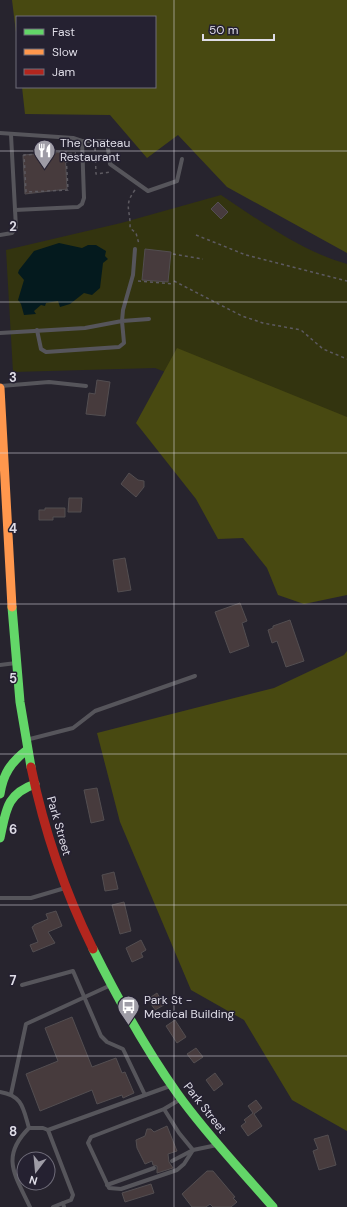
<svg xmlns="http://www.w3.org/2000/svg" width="347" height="1207" font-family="'DM Sans',sans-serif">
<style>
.green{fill:#33340f}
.forest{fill:#484911}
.water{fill:#041a1e}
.building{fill:#473b3d;stroke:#534e51}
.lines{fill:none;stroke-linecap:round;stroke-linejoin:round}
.path{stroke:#5d5a61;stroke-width:1.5;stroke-dasharray:3 3;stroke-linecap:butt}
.lane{stroke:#56555b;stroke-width:4}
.fast{stroke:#63d668;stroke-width:9}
.slow{stroke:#ff974d;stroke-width:9}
.jam{stroke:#b3261e;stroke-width:9}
.grid{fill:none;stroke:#dedce6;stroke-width:1;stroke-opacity:0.55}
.labels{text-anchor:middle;stroke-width:3;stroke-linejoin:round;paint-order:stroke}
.poi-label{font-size:12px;fill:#dedce6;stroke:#252131;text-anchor:start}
.street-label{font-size:12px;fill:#dedce6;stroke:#252131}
.grid-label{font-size:13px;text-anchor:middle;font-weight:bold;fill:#dedce6;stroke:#252131;stroke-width:3;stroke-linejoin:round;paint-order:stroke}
</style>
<rect width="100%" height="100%" fill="#27242e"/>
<path class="green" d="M221 195C260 221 301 251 347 264V443L155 368 13 372 6 250 121 223Z"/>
<g class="forest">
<polygon points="12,0 347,0 347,253 227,187 178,135 147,158 110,115 25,114 22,87 155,87 155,17 17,17 17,41"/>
<polygon points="177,348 347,417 347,595 304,604 278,595 267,568 243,538 218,539 196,499 136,423"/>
<polygon points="347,651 347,1131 292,1100 244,1020 191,990 120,822 97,733 274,688 344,655"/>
</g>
<polygon class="water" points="59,243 82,248 88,245 96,245 106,251 105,256 108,259 103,263 100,288 92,295 84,293 70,304 60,307 58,301 46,303 45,306 41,305 34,311 36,314 24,315 21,304 18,300 24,280 18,273 19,270 34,251"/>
<g class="building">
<polygon points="65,152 67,189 25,194 23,155"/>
<polygon points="218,202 228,212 221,219 211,209"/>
<polygon points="145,249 171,252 168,282 142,280"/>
<polygon points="97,380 110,382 105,416 86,414 89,393 95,394"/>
<polygon points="129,473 138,480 144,481 144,487 136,497 121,484"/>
<polygon points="69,498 82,498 81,512 68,512"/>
<polygon points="45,508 65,508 65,517 53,517 53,520 39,520 39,510 45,510"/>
<polygon points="125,558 131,590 118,592 113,560"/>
<polygon points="240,603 247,621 242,623 249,646 230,653 215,612"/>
<polygon points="290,620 304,661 286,667 277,641 272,643 268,630 273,628 273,626"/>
<polygon points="97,788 104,820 91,823 84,790"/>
<polygon points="114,872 118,889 105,891 102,875"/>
<polygon points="124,902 131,931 120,934 112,905"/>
<polygon points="56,911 62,926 48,932 55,943 33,952 30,945 38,942 32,927 34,926 34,925 48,919 46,914"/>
<polygon points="141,940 146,950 141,953 143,957 132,962 126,948"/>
<polygon points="157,993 164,1005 155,1010 148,999"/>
<polygon points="72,1017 92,1067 116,1058 122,1073 125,1072 134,1093 123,1098 122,1095 97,1104 92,1090 40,1111 26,1074 58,1061 45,1028"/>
<polygon points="175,1020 186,1037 177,1043 166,1026"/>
<polygon points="196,1048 203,1057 194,1063 187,1054"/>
<polygon points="215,1073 223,1084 214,1091 206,1080"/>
<polygon points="256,1100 262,1108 254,1114 262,1126 248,1136 241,1126 246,1122 244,1120 253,1113 248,1106"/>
<polygon points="167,1126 177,1151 168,1154 169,1162 173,1168 157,1173 157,1166 153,1165 152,1161 145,1164 137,1148 136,1140 145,1136 147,1129 151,1129 154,1132"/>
<polygon points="328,1135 336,1165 319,1170 313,1151 318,1149 314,1139"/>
<polygon points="207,1171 213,1171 235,1197 233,1198 237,1202 231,1207 213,1207 210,1204 206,1207 192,1207 182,1194"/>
<polygon points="151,1184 154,1193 125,1202 122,1193"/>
</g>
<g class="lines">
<g class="path">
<polyline points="95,148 96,174 111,172"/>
<polyline points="66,154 68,190 26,192 24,155 66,152 66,154 76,153"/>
<path d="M135 190C123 206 131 210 130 228L136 233 139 244"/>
<polyline points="196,235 246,255 347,281"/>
<polyline points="173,254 203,259"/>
<polyline points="138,281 174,284"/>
<polyline points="174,281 242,316 263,323 301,330 323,349 347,359"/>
</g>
<g class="lane">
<polyline points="0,133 73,138 82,141 84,198 82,204 78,207 15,210"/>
<polyline points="82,141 107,141 110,164 148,191 177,181 182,159"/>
<polyline points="0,235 12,233 16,228 11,135"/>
<polyline points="37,330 41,349 46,352 119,347 124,343 122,321 149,319"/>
<polyline points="0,333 85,328 122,321 123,310 133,275 135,249"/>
<polyline points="1,386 49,382 86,386"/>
<polyline points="0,665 16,663"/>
<polyline points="26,740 73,728 95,711 195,676"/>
<polyline points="0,898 31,898 65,888"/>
<polyline points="22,985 73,971 101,1036 107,1042 123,1049 145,1095"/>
<path d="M0 1092C23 1096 23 1108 29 1128H43L48 1130 73 1195 71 1200 63 1203 64 1207"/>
<polyline points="11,1094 26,1024 111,985"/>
<polyline points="164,1109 179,1133 193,1150 184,1164 177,1170 121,1189 109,1188 88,1143 91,1137 164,1109 181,1099"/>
<path d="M29 1128C0 1157 15 1175 30 1207"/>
<polyline points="48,1130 170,1086"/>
<polyline points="172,1161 193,1150 217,1145"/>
<polyline points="107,1185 154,1168"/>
<polyline points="53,1207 63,1203"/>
</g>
<g class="fast">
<polyline points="12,607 20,702 31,767"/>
<path d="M0 794C3 774 11 762 27 750"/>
<path d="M0 838C6 811 6 794 35 784"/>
<path d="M93 949C118 999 145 1048 177 1093 206 1134 241 1170 273 1207"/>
</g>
<polyline class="slow" points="0,388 12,607"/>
<path class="jam" d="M31 767C44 830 65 892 93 949"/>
</g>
<path class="grid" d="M174 0V1207M0 151H347M0 302H347M0 453H347M0 604H347M0 754H347M0 905H347M0 1056H347"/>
<defs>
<symbol id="restaurant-pin" viewBox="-11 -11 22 30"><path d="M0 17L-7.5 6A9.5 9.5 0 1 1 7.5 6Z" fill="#9e9ca6" stroke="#252131"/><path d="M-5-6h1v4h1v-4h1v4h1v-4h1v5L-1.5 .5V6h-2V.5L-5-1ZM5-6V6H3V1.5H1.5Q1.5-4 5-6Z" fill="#fff"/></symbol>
<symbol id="bus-pin" viewBox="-11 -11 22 30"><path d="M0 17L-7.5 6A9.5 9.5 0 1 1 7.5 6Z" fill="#9e9ca6" stroke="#252131"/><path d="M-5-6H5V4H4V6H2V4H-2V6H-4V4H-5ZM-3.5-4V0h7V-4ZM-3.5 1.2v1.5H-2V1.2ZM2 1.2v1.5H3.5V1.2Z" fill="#fff"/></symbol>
</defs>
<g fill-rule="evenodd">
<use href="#restaurant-pin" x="32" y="138" width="25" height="34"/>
<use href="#bus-pin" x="116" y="994" width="25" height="34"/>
</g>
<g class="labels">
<g class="poi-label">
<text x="60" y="147">The Chateau<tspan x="60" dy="14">Restaurant</tspan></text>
<text x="144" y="1004">Park St -<tspan x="144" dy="14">Medical Building</tspan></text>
</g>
<g class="street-label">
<text transform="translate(59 826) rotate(74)" y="4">Park Street</text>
<text transform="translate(205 1108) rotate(52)" y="4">Park Street</text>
</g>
</g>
<g class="grid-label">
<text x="13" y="231">2</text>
<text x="13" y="382">3</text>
<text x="13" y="533">4</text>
<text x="13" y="683">5</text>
<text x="13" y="834">6</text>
<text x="13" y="985">7</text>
<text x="13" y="1136">8</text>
</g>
<rect x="16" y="16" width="140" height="72" fill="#252131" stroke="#6f6c79"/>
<rect x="24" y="29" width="20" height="6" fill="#63d668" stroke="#6f6c79"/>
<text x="52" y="36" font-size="12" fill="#dedce6">Fast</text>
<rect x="24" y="49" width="20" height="6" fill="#ff974d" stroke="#6f6c79"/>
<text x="52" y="56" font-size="12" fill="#dedce6">Slow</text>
<rect x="24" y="69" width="20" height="6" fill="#b3261e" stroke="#6f6c79"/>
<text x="52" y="76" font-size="12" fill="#dedce6">Jam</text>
<g transform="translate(36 1171) rotate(196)"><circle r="19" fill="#252131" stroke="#6f6c79"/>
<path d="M0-3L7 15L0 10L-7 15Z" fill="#9e9ca6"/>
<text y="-6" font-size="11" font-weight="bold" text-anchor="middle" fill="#dedce6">N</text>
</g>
<path d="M203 34v6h71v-6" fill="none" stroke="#dedce6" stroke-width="2"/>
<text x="209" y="34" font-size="12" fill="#dedce6" stroke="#252131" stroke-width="3" paint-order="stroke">50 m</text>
</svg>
